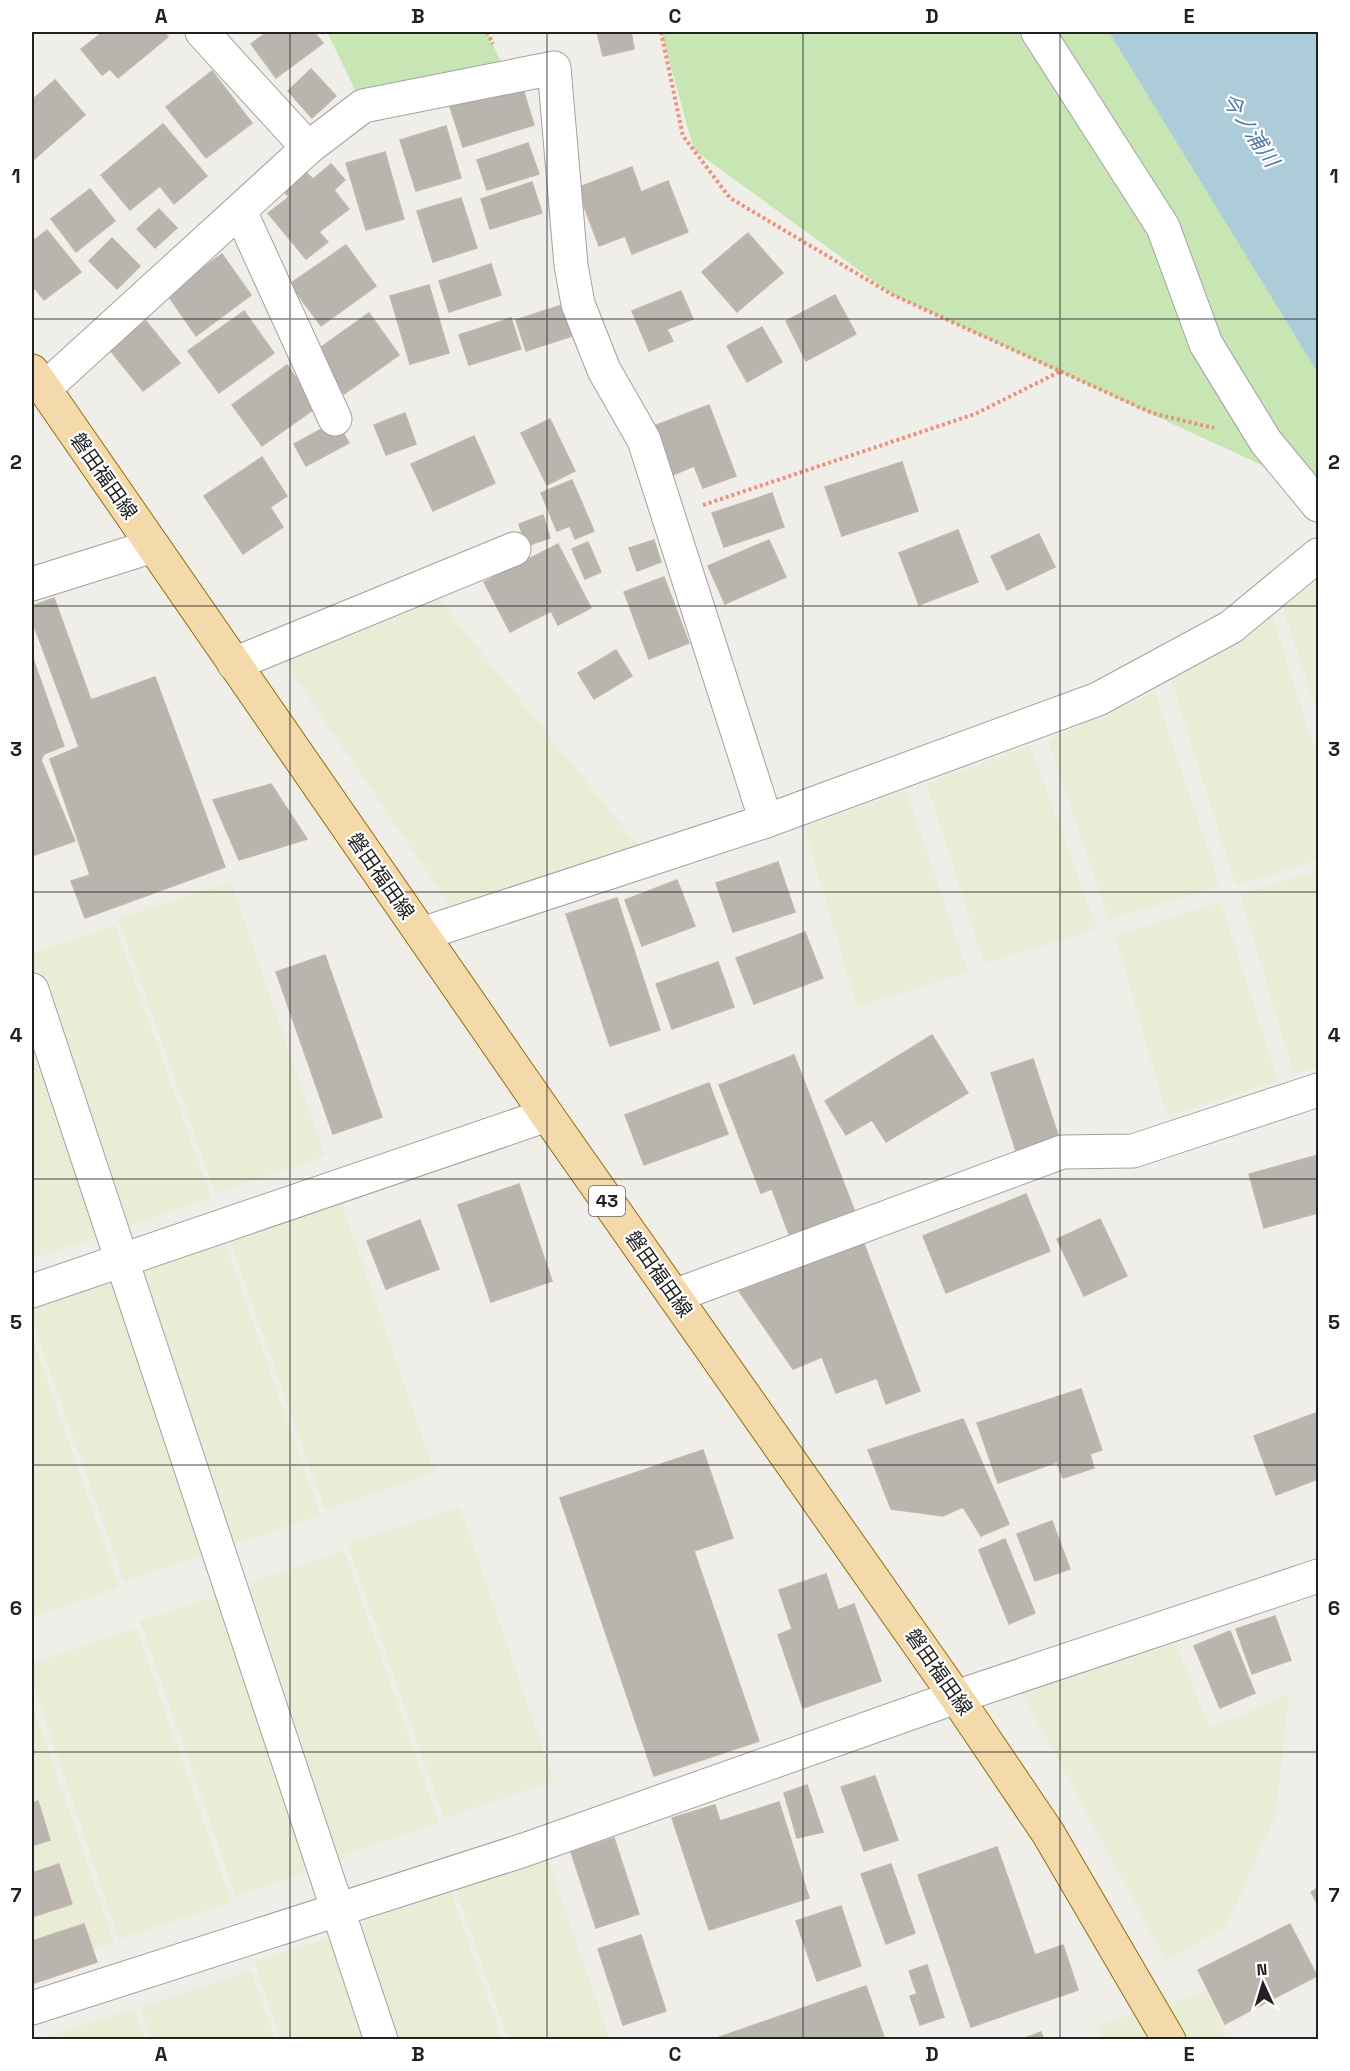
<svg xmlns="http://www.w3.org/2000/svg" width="1350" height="2071" font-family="'Space Grotesk','Noto Sans JP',sans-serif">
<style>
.farmland{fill:#e9edd6}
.grass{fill:#c8e5b4}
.water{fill:#adccda}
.building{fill:#bab4ae;stroke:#c1b7ac;stroke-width:1.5}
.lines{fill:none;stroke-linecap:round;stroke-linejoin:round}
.minor-casing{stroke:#a2a2a2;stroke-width:35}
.major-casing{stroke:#906f0e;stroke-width:35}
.path{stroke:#ee917c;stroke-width:4;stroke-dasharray:3 3;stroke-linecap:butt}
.minor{stroke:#fff;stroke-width:33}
.major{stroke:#f4daaa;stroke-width:33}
.grid{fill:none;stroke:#212121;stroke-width:1.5;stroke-opacity:0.55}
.labels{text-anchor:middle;stroke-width:4.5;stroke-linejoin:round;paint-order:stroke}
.shield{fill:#fff;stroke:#646464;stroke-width:1.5}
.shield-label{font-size:18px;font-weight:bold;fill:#212121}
.street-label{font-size:20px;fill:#212121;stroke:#fff}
.water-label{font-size:21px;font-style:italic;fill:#5578a9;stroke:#fff}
.neatline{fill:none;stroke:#212121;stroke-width:2}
.grid-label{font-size:20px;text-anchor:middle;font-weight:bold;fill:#212121}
</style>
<rect width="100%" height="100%" fill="#f0eee9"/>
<g class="farmland">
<polygon points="1318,580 1318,713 1283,609"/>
<polygon points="427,585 649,859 461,922 275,647"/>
<polygon points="1271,611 1318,761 1318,860 1236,886 1171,679"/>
<polygon points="1155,692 1220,885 1109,920 1048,740"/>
<polygon points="1030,745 1097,929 984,964 927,784"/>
<polygon points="906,790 968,972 857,1007 804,827"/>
<polygon points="1318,870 1318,1066 1294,1074 1240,895"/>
<polygon points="231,882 325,1156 215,1193 118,918"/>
<polygon points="1221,902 1278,1081 1167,1116 1115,935"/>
<polygon points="115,925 211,1198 32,1259 32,953"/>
<polygon points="340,1199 435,1473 325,1510 228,1235"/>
<polygon points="225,1242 320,1515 124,1582 32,1320 32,1306"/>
<polygon points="32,1336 119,1587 32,1617"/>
<polygon points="460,1507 554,1781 444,1818 347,1543"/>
<polygon points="344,1550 439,1823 345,1855 346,1859 236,1896 140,1621 234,1590 234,1588"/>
<polygon points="1168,1626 1210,1728 1289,1694 1275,1817 1225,1928 1166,1960 1014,1678"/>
<polygon points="136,1628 231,1902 119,1939 32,1681 32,1664"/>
<polygon points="32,1703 114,1942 32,1970"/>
<polygon points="546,1855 610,2039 508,2039 454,1885"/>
<polygon points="451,1892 502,2039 281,2039 254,1962 342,1933 341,1929"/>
<polygon points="251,1970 275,2039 152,2039 140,2007"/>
<polygon points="1210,1990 1227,2039 1103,2039 1098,2025"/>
<polygon points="134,2009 145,2039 39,2039"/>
</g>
<g class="grass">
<polygon points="327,32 487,32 508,77 363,106"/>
<polygon points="661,32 1318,32 1318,491 893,295 694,150"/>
</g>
<polygon class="water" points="1109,32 1318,32 1318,373"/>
<g class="building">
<polygon points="103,32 164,32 168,37 118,78 110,69 102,75 81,49"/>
<polygon points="267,32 314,32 323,43 276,78 251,44"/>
<polygon points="597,32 631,32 634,49 603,56"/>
<polygon points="311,69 336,96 312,118 288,91"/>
<polygon points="212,71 252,123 206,158 166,107"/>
<polygon points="55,80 85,115 32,161 32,100"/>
<polygon points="522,86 534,125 463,147 450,107"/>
<polygon points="163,124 207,176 174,204 160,186 130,210 101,175"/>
<polygon points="446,126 461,178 416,191 400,140"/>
<polygon points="528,143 539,174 487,190 477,160"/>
<polygon points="385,152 404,219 366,230 346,163"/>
<polygon points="331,164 345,180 334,190 349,209 319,232 328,242 306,259 268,213 289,197 284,191 307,173 313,179"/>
<polygon points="632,167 641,192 668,181 688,232 632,254 625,236 599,246 577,188"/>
<polygon points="532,182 542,213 490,229 481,199"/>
<polygon points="90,189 115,221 76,252 51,219"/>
<polygon points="461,198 477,248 433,262 417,211"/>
<polygon points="159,209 177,228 155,248 137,229"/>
<polygon points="47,230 81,272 44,300 32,285 32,242"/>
<polygon points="748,233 783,273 737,312 702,272"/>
<polygon points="112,238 140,266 117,289 89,261"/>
<polygon points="346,245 376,286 321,326 290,284"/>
<polygon points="222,254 251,295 196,336 167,294"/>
<polygon points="491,264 501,295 449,312 439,281"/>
<polygon points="429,285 449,353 410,364 390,296"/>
<polygon points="681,291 693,319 667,329 673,341 649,351 632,311"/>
<polygon points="835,295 856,334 806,361 786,321"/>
<polygon points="568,303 578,334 526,351 516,320"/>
<polygon points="244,311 274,353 219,393 188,351"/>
<polygon points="369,313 399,355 344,394 313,353"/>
<polygon points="511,318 521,349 469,365 459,335"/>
<polygon points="146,321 180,363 143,391 110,350"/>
<polygon points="762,327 782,362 747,382 727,346"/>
<polygon points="287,365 317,407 262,446 232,405"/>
<polygon points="709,405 736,476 703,488 694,466 673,475 654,426"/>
<polygon points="405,413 416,444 386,455 374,425"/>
<polygon points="550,419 575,471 547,485 521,433"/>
<polygon points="336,421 349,443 306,466 294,444"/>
<polygon points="474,436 495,483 433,511 411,464"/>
<polygon points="262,457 287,496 270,507 283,527 243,554 204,496"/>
<polygon points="902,462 918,511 842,536 825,487"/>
<polygon points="572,480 594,531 575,539 570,526 557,531 541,493"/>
<polygon points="772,493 784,527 724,547 712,513"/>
<polygon points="543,515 550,538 526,546 519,524"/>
<polygon points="958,530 978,582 919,605 899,553"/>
<polygon points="1039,534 1055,567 1007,590 991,556"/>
<polygon points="654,540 661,562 637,571 629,548"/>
<polygon points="769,540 786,577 725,604 708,566"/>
<polygon points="588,542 601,572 585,579 572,549"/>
<polygon points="558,544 591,608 558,625 551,611 510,632 484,582"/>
<polygon points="664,577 689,643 649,659 624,592"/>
<polygon points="54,598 91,700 155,677 225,867 85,918 71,881 90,875 50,759 79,747 32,620 32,606"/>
<polygon points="616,650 632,676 594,699 578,673"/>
<polygon points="32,656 64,746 44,754 41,760 75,841 32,856"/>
<polygon points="271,784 307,839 239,860 213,800"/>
<polygon points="778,862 795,912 733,932 716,883"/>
<polygon points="677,880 695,926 642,946 625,900"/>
<polygon points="617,898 660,1030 610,1046 566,914"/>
<polygon points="805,932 823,978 754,1004 736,958"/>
<polygon points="325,955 382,1117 333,1134 276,972"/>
<polygon points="718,962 734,1007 672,1029 656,984"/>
<polygon points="932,1035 968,1093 886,1142 872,1120 846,1135 825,1101"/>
<polygon points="794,1055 855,1212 790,1237 772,1189 761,1193 719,1085"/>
<polygon points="1033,1059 1059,1138 1016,1151 991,1073"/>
<polygon points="709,1083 728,1134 644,1165 625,1115"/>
<polygon points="1318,1155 1318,1213 1264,1228 1249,1174"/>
<polygon points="519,1184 552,1281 491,1302 458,1205"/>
<polygon points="1026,1194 1050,1251 946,1293 923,1236"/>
<polygon points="1100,1219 1127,1276 1084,1296 1057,1239"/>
<polygon points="420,1220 439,1269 386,1289 367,1241"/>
<polygon points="864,1244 920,1391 886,1404 877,1378 836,1393 822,1357 793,1369 739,1291"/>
<polygon points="1081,1389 1102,1450 1090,1454 1094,1468 1063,1478 1057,1462 998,1483 977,1423"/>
<polygon points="1318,1412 1318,1479 1276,1495 1254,1436"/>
<polygon points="963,1419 1009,1524 981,1536 963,1507 943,1516 891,1509 868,1450"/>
<polygon points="703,1450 733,1538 694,1551 759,1741 654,1776 560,1498"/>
<polygon points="1052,1521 1070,1569 1035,1581 1017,1534"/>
<polygon points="1005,1539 1035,1613 1009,1624 979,1550"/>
<polygon points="826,1574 838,1610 854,1604 881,1681 803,1708 778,1635 792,1629 779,1590"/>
<polygon points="1275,1616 1291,1660 1252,1674 1236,1629"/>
<polygon points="1230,1631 1255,1693 1220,1708 1194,1646"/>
<polygon points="875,1776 898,1840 864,1851 841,1787"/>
<polygon points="807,1785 823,1832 797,1838 784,1793"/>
<polygon points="38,1801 50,1840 32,1846 32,1803"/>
<polygon points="779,1802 809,1898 709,1930 672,1818 715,1805 720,1821"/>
<polygon points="614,1838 639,1914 596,1928 571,1852"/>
<polygon points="997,1847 1035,1955 1063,1945 1078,1990 971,2027 918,1875"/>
<polygon points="59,1864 72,1904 32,1917 32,1873"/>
<polygon points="891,1864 915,1933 886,1944 861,1874"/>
<polygon points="1318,1888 1318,1905 1311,1892"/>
<polygon points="841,1906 861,1966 817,1981 796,1921"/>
<polygon points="84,1924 97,1962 32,1984 32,1941"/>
<polygon points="1290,1924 1317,1976 1225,2024 1198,1970"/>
<polygon points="641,1935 666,2011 623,2025 598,1949"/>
<polygon points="927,1965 944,2017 920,2025 910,1996 917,1994 909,1971"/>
<polygon points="866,1986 885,2040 711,2040"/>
<polygon points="1041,2032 1044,2040 1020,2040"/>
</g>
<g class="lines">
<defs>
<g id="minor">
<polyline points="202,32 308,148"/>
<polyline points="1038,32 1163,227 1206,344 1266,442 1318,505"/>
<polyline points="240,211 335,419"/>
<polyline points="44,389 308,148 363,106 554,68 571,265 578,304 604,370 644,440 766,821"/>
<polyline points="32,584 153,546"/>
<polyline points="234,664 514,549"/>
<polyline points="422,934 766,821 1098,699 1231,627 1318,555"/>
<polyline points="32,990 381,2040"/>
<polyline points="32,1291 547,1115"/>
<polyline points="674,1296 1062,1152 1133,1151 1318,1090"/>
<polyline points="32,2008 524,1850 956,1697 1318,1576"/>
</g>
<polyline id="major" points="32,371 547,1115 956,1697 1048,1833 1169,2040"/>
</defs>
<use href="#minor" class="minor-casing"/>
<use href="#major" class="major-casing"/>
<g class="path">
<polyline points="487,32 493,44"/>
<polyline points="661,32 683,136 730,198 893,295 1152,413 1214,428"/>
<polyline points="703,505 975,414 1061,371"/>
</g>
<use href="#minor" class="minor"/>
<use href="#major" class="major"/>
</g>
<path class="grid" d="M290 32V2040M547 32V2040M803 32V2040M1060 32V2040M32 319H1318M32 606H1318M32 892H1318M32 1179H1318M32 1465H1318M32 1752H1318"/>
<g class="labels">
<rect class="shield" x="589" y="1186" width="36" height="30" rx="4.5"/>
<g class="shield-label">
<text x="607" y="1207">43</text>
</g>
<g class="street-label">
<text transform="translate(104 476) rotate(55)" y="7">磐田福田線</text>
<text transform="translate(381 876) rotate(55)" y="7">磐田福田線</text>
<text transform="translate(659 1274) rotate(55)" y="7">磐田福田線</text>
<text transform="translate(939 1672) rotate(55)" y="7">磐田福田線</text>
</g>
<g class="water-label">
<text transform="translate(1250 130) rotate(56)" y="7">今ノ浦川</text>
</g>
</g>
<rect width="1350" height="2071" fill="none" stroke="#ffffff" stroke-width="66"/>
<g transform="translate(1263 1984) rotate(356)" stroke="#ffffff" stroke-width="4.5" paint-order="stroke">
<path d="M0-4.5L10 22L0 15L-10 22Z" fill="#212121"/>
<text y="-9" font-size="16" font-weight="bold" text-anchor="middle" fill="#212121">N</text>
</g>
<rect x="33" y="33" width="1284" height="2005" class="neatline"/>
<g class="grid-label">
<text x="161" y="23">A</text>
<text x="418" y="23">B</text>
<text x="675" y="23">C</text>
<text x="932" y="23">D</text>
<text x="1189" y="23">E</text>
<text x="16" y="183">1</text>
<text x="1334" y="183">1</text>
<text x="16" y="469">2</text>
<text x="1334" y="469">2</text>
<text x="16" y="756">3</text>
<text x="1334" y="756">3</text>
<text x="16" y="1042">4</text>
<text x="1334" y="1042">4</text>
<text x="16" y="1329">5</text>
<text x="1334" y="1329">5</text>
<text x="16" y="1615">6</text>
<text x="1334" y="1615">6</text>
<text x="16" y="1902">7</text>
<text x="1334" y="1902">7</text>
<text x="161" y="2061">A</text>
<text x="418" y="2061">B</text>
<text x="675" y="2061">C</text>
<text x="932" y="2061">D</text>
<text x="1189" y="2061">E</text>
</g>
</svg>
